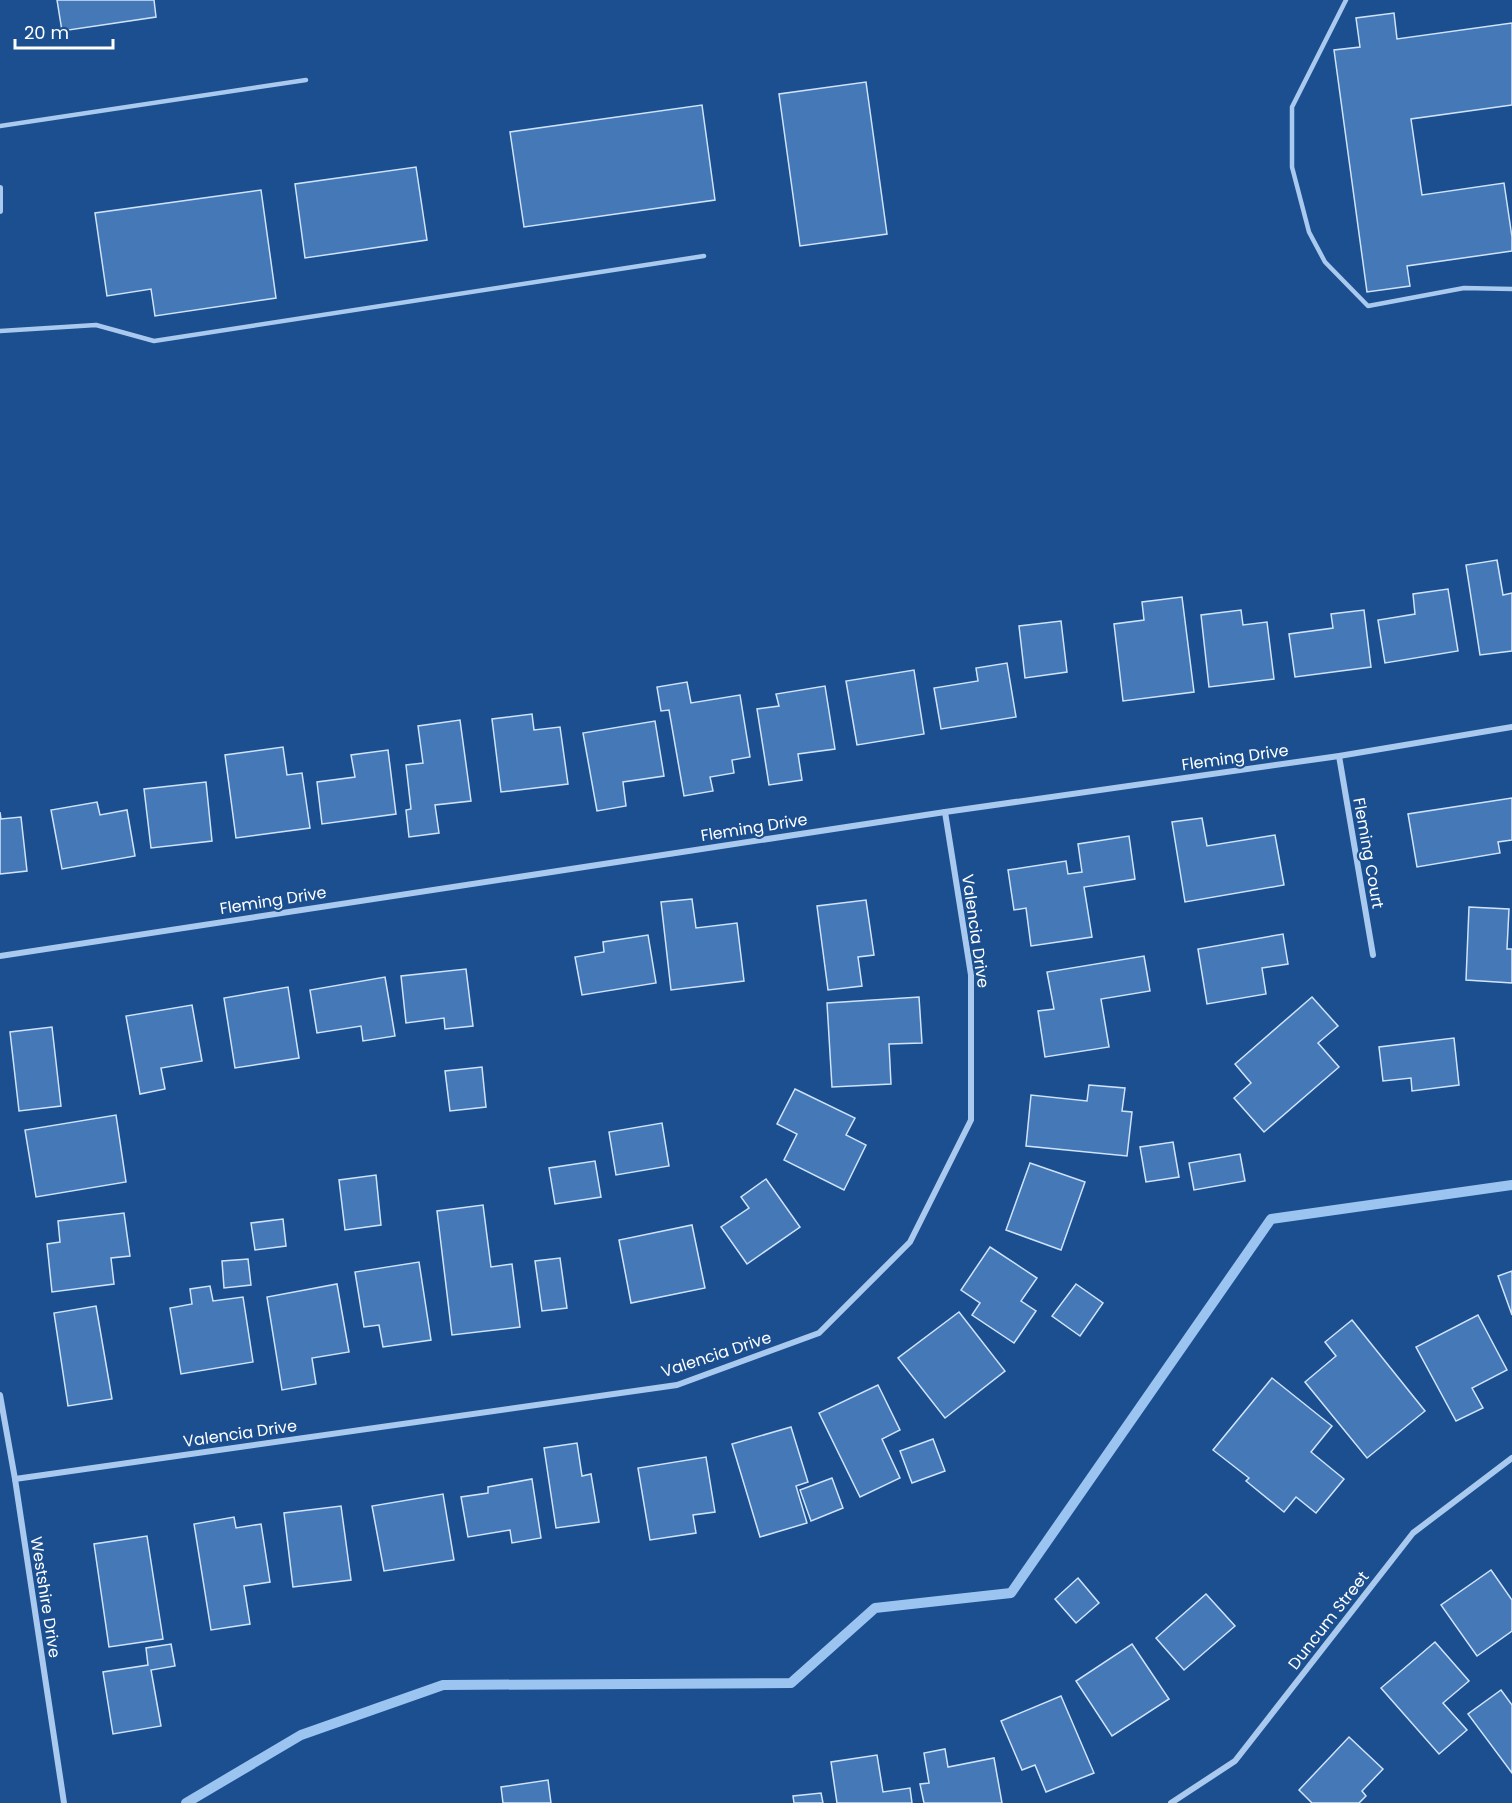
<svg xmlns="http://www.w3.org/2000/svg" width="1512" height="1803" font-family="Poppins,sans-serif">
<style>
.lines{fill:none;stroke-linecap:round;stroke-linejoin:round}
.stream{stroke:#9cc4f0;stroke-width:10}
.building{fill:#4478b7;stroke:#cfe3fa;stroke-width:1.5}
.service{stroke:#a9c9ee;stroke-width:4.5}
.minor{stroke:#a9c9ee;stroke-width:6}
.labels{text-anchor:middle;stroke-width:4.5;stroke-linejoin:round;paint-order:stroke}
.street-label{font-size:16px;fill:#fff;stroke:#1b4f8f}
</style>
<rect width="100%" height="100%" fill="#1b4f8f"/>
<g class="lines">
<polyline class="stream" points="186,1803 301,1735 443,1685 791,1683 875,1608 1011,1593 1271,1219 1512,1185"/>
</g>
<g class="building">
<polygon points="57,0 154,0 156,17 62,31"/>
<polygon points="1394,13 1397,39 1512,23 1512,105 1411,119 1422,195 1504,183 1512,237 1512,251 1407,266 1410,286 1367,292 1334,50 1360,47 1356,18"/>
<polygon points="866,82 887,234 800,246 779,94"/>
<polygon points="702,105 715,200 524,227 510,132"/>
<polygon points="416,167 427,240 305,258 295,184"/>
<polygon points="261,190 276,298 155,316 151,289 107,296 95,213"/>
<polygon points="1497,560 1503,595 1512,593 1512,651 1480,655 1466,565"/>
<polygon points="1448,589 1458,651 1385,663 1378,620 1415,614 1413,594"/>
<polygon points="1182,597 1194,692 1123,701 1114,624 1144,620 1142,602"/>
<polygon points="1241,610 1243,625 1267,622 1274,679 1209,687 1201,615"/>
<polygon points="1364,610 1371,667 1295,677 1289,634 1333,628 1331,614"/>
<polygon points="1061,621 1067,672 1025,678 1019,626"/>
<polygon points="1007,663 1016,717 941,729 934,688 978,681 976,668"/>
<polygon points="914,670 924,734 857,745 846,681"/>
<polygon points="687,682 691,703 740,695 750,757 732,760 734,773 710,777 713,791 684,796 669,710 661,711 657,687"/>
<polygon points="825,686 835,749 798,754 802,780 769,785 757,709 779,706 776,694"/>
<polygon points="532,714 534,730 560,727 568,784 501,792 492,719"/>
<polygon points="460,720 471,801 435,805 439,833 409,837 406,810 411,809 406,765 423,763 418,726"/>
<polygon points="655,721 664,776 623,782 626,806 597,811 583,733"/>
<polygon points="283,747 287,775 302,773 310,828 236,838 225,755"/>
<polygon points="388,750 396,814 322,824 317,782 355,777 351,755"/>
<polygon points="206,782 212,841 151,848 144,789"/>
<polygon points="1512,798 1512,840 1498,842 1500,853 1417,867 1408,814"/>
<polygon points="97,802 100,815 127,810 135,856 62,869 51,810"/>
<polygon points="0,812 1,819 21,817 27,871 0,874"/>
<polygon points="1202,818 1207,846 1275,835 1284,885 1185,902 1172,822"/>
<polygon points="1129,836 1135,879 1084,887 1092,937 1031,946 1026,908 1014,910 1008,870 1066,861 1068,874 1082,872 1078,844"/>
<polygon points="692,899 696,928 737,923 744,981 671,990 661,902"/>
<polygon points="866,900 874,955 858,957 862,986 828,990 817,906"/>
<polygon points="1469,907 1509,909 1507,949 1512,949 1512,983 1466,980"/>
<polygon points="1283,934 1288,964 1262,968 1266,994 1207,1004 1198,949"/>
<polygon points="648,935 656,983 582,995 575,957 604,952 603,942"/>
<polygon points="1144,956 1150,991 1101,999 1109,1047 1045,1057 1038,1011 1054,1009 1047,972"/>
<polygon points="466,969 473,1026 445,1029 444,1018 406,1023 401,976"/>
<polygon points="385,977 395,1036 363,1041 361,1026 317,1033 310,990"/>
<polygon points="288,987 299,1058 235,1068 224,998"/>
<polygon points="919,997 922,1043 889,1044 891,1084 832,1087 827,1003"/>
<polygon points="1312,997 1338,1026 1318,1043 1339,1067 1264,1132 1234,1098 1251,1083 1235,1064"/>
<polygon points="192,1005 202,1061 161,1068 165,1089 140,1094 126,1016"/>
<polygon points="52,1027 61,1106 19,1111 10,1032"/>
<polygon points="1454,1038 1459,1085 1412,1091 1411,1078 1383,1081 1379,1047"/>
<polygon points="482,1067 486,1107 450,1111 445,1071"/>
<polygon points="1089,1085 1125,1088 1122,1111 1132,1112 1127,1156 1026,1146 1031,1095 1087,1101"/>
<polygon points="795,1089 855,1118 846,1135 866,1145 844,1190 784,1160 797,1134 777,1124"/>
<polygon points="116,1115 126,1182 36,1197 25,1130"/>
<polygon points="662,1123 669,1166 616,1175 609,1132"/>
<polygon points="1173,1142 1179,1177 1146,1182 1140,1147"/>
<polygon points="1240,1154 1245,1181 1194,1190 1189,1163"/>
<polygon points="595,1161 601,1197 555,1204 549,1168"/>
<polygon points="1030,1163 1085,1182 1061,1250 1006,1230"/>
<polygon points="376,1175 381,1225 345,1230 339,1180"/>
<polygon points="766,1179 800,1227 747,1264 721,1227 749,1208 741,1197"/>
<polygon points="483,1205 491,1267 512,1264 520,1327 452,1335 437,1211"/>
<polygon points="124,1213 130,1256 111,1258 114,1284 52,1292 47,1244 60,1242 58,1221"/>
<polygon points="283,1219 286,1246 255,1250 251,1223"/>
<polygon points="692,1225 705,1288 631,1303 619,1240"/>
<polygon points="990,1247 1037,1278 1021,1301 1036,1311 1014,1343 972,1315 980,1303 961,1290"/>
<polygon points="560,1258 567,1308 542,1311 535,1261"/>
<polygon points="248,1259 251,1285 224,1288 222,1261"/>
<polygon points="419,1262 431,1340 383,1347 379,1325 364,1327 355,1272"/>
<polygon points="1512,1271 1512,1315 1498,1276"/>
<polygon points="337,1284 349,1352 312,1358 316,1384 282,1390 267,1297"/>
<polygon points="1076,1284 1103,1303 1080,1336 1052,1316"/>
<polygon points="210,1286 213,1301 243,1297 253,1362 181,1374 170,1308 192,1304 190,1289"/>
<polygon points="96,1306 112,1399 68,1406 54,1313"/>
<polygon points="959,1312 1005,1371 945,1418 898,1358"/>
<polygon points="1478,1315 1507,1370 1472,1388 1483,1408 1456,1421 1416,1347"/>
<polygon points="1352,1320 1425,1411 1367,1458 1305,1382 1336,1356 1325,1342"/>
<polygon points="1272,1378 1332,1426 1311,1452 1344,1479 1316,1513 1296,1497 1284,1512 1246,1481 1249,1478 1213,1450"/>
<polygon points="878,1385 900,1430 882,1439 900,1478 860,1497 819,1413"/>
<polygon points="791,1427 808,1482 796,1486 807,1523 760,1537 732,1444"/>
<polygon points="933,1439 945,1471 912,1483 900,1451"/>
<polygon points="577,1443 582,1476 591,1474 599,1522 556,1528 544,1448"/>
<polygon points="706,1457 715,1512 693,1515 696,1533 650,1540 638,1468"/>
<polygon points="832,1478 843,1508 811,1521 800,1490"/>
<polygon points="532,1479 541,1538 512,1543 510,1530 468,1537 461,1497 488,1493 488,1487"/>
<polygon points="443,1494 454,1560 384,1571 372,1506"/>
<polygon points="341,1506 351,1580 293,1587 284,1513"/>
<polygon points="234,1517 236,1528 261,1524 270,1582 244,1586 250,1624 211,1630 194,1524"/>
<polygon points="147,1536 163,1639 109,1647 94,1544"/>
<polygon points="1491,1570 1512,1600 1512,1631 1477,1656 1441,1605"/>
<polygon points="1078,1578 1099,1603 1076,1623 1055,1599"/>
<polygon points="1206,1594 1235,1626 1184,1670 1156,1638"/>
<polygon points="1435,1642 1469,1681 1443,1703 1467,1730 1439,1754 1381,1688"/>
<polygon points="171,1644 175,1666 151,1670 161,1726 113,1734 103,1672 148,1665 146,1648"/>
<polygon points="1132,1644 1169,1699 1112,1736 1076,1681"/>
<polygon points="1501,1690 1512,1705 1512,1773 1468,1714"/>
<polygon points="1061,1696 1094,1773 1046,1792 1035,1765 1022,1770 1001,1721"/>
<polygon points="1349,1737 1383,1769 1362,1791 1366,1796 1359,1803 1312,1803 1299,1790"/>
<polygon points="945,1749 948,1767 994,1758 1002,1803 924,1803 920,1784 929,1783 924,1753"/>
<polygon points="877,1755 883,1792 910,1788 912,1803 837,1803 831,1762"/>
<polygon points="548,1780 551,1803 503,1803 501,1787"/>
<polygon points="821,1793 823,1803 794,1803 793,1796"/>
</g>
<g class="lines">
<g class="service">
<polyline points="1346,0 1292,107 1292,167 1309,232 1325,262 1368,306 1464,288 1512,289"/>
<polyline points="0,126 306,80"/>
<polyline points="0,331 96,325 154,341 704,256"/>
</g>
<g class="minor">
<polyline points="0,188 0,211"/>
<polyline points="1339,756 1373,955"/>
<polyline points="0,956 945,812 1339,756 1512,727"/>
<polyline points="0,1395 15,1479 64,1803"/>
<polyline points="15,1479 677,1385 819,1333 910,1242 971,1120 971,975 945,812"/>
<polyline points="1171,1803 1235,1761 1413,1533 1512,1458"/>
</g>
</g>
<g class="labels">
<g class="street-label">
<text transform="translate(1235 757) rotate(-8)" y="6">Fleming Drive</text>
<text transform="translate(754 827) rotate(-9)" y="6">Fleming Drive</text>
<text transform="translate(1369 853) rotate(80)" y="6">Fleming Court</text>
<text transform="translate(273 900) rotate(-9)" y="6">Fleming Drive</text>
<text transform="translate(976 931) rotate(82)" y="6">Valencia Drive</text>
<text transform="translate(716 1354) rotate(-18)" y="6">Valencia Drive</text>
<text transform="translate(240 1433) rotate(-8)" y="6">Valencia Drive</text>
<text transform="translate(46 1597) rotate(81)" y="6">Westshire Drive</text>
<text transform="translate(1328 1620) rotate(-52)" y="6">Duncum Street</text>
</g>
</g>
<path d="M15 39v9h98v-9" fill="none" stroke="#ffffff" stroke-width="3"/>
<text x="24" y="39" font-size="18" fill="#ffffff" stroke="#1b4f8f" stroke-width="4.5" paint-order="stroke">20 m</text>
</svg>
